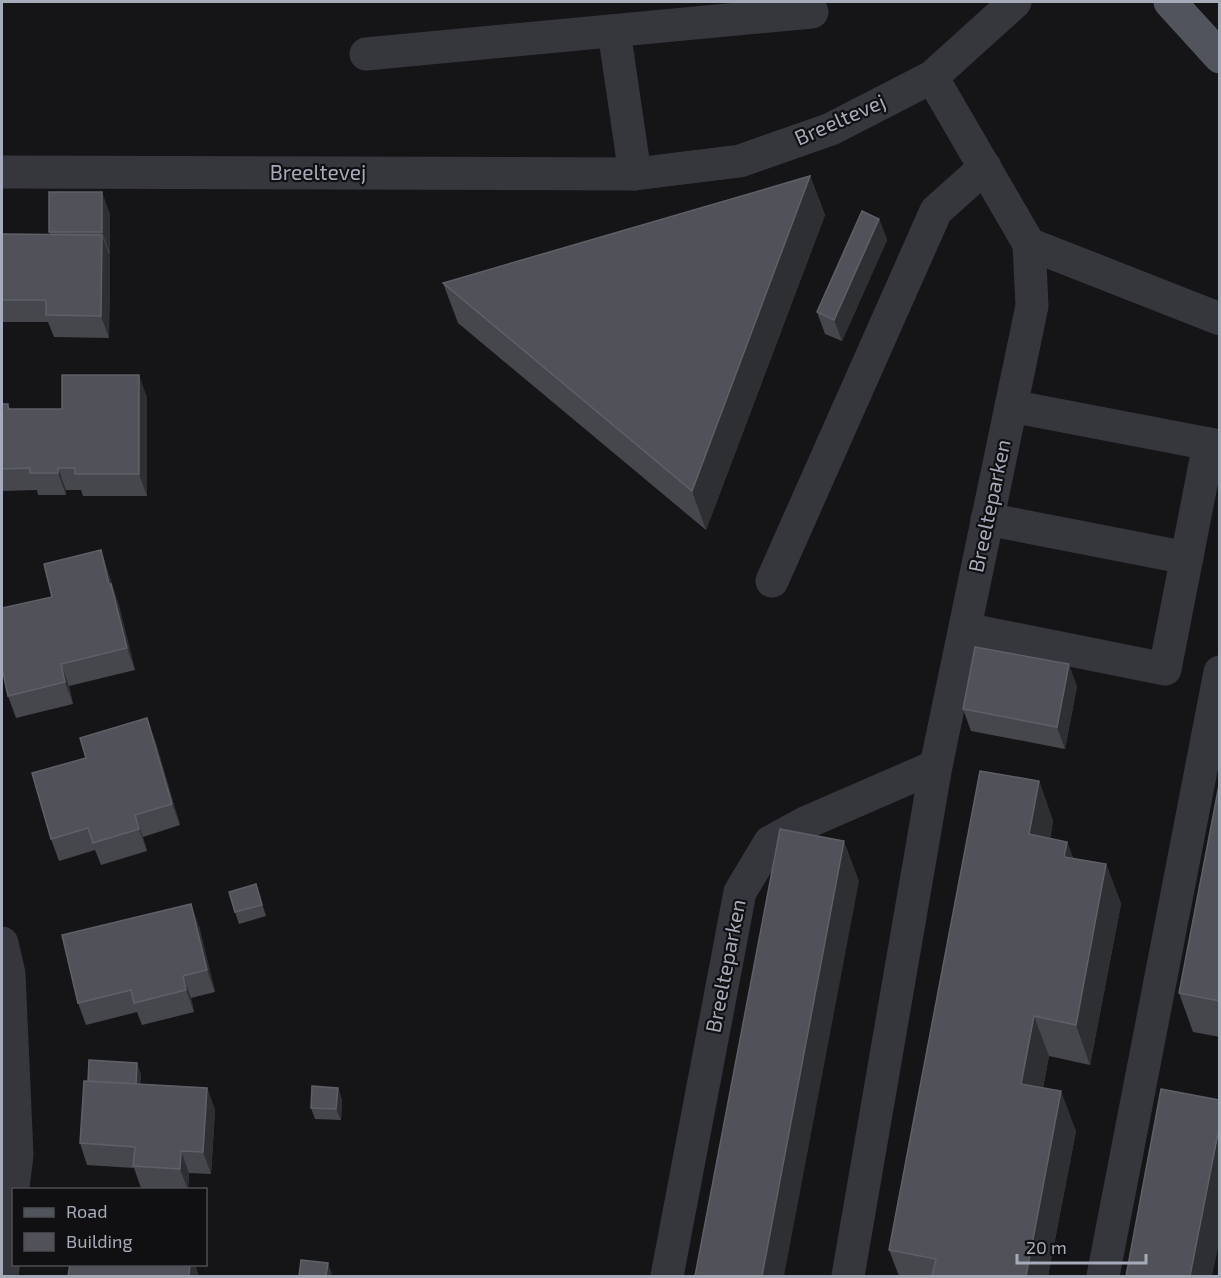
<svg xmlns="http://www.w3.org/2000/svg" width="1221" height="1278" font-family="'Exo 2',sans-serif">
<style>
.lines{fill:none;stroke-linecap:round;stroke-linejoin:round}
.minor{stroke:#36373d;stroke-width:33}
.major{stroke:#51545c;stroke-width:33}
.wall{fill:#46474d}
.shaded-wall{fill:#2e2f33}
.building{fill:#515259;stroke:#5e6068;stroke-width:1.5}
.labels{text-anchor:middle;stroke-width:4.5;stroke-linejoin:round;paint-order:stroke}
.street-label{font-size:21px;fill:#a6abb9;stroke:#101012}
</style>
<rect width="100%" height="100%" fill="#151517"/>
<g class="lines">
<g class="minor">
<polyline points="614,31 635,174"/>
<polyline points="366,54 812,12"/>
<polyline points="2,172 635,174 740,161 831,129 932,77 1015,2"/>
<polyline points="1029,244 1220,319"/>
<polyline points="1011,406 1220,446"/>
<polyline points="987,519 1187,558"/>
<polyline points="772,581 936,211 985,167"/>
<polyline points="965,629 1165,669 1209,444"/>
<polyline points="2,943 9,974 17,1155 2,1276"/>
<polyline points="667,1276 740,892 770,842 805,823 936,766"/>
<polyline points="848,1276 936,766 1032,306 1029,244 932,77"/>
<polyline points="1103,1276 1220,672"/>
</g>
<polyline class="major" points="1170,2 1220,57"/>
</g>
<g class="wall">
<polygon points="810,176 825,215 706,530 458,323 443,283"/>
<polygon points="110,214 110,254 109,254 110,257 109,338 54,337 48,322 2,322 2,234 50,234 49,232"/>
<polygon points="879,219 887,240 842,341 825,334 817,312"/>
<polygon points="147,397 147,496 83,496 81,490 66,490 66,495 38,495 37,490 2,491 2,404 8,404 10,409 62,409"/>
<polygon points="101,550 119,606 135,670 69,686 73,704 16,718 8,696 52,597"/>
<polygon points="1077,686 1065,749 971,731 963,709"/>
<polygon points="155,740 180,825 143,837 147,851 101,865 95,850 59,861 51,839"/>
<polygon points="1220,780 1220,1037 1193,1032 1179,993"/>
<polygon points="1039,781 1053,821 1050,839 1067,842 1073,858 1106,864 1121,904 1090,1065 1049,1056 1043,1088 1076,1131 1048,1276 899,1276 889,1250"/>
<polygon points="256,884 266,916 239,924 235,912"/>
<polygon points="199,926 215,992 191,998 194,1012 142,1025 137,1012 86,1025 78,1003"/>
<polygon points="141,1074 140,1084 207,1088 215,1110 211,1174 189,1173 188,1190 141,1188 134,1168 87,1165 80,1143 88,1081"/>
<polygon points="338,1088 342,1100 341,1120 315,1119 311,1108"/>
</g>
<g class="shaded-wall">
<polygon points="810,176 825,215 706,530 692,491"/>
<polygon points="102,192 110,214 110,254 102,232"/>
<polygon points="879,219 887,240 842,341 834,320"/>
<polygon points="102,235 110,257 109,338 101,316"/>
<polygon points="139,375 147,397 147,496 139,474"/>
<polygon points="58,468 66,490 66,495 58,473"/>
<polygon points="101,550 119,606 135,670 127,648 109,584"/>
<polygon points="61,664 69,686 73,704 65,682"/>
<polygon points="1069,664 1077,686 1065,749 1057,727"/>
<polygon points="147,718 155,740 180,825 172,804"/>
<polygon points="1039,781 1053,821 1043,874 1029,834"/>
<polygon points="135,815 143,837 147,851 139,829"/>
<polygon points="844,841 859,881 784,1276 762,1276"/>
<polygon points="1067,842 1082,882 1064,857"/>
<polygon points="1106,864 1121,904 1090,1065 1076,1025"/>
<polygon points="256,884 260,896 266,916 262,905"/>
<polygon points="191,904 199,926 215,992 207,970"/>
<polygon points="183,976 191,998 194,1012 186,990"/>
<polygon points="1034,1016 1049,1056 1036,1123 1021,1084"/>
<polygon points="137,1063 141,1074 139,1103 135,1092"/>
<polygon points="207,1088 215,1110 211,1174 203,1152"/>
<polygon points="338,1088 342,1100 341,1120 336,1109"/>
<polygon points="1061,1091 1076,1131 1048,1276 1026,1276"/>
<polygon points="1220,1123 1220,1239 1212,1276 1190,1276"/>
<polygon points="181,1151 189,1173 188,1190 180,1169"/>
<polygon points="328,1263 332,1274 332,1276 326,1276"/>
<polygon points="190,1264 195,1264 199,1276 189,1276"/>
</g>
<g class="building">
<polygon points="810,176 692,491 443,283"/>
<rect x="49" y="192" width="53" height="40"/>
<polygon points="862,211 879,219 834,320 817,312"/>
<polygon points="2,234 102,235 101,316 46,315 46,300 2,300"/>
<polygon points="62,375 139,375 139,474 75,474 75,468 58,468 58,473 30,473 30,468 2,469 2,404 8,404 8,409 62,409"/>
<polygon points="101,550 109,584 111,584 127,648 61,664 65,682 8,696 2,668 2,608 52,597 44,564"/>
<polygon points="975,647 1069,664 1057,727 963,709"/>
<polygon points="147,718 172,804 135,815 139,829 93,843 88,828 51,839 32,773 86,758 80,738"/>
<polygon points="980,771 1039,781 1029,834 1067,842 1064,857 1106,864 1076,1025 1034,1016 1021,1084 1061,1091 1026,1276 932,1276 936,1259 889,1250"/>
<polygon points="1220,780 1220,1001 1179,993"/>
<polygon points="780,829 844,841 762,1276 695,1276"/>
<polygon points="256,884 262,905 235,912 229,892"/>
<polygon points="191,904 207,970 183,976 186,990 134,1003 131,990 78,1003 62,935"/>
<polygon points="89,1060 137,1063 136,1084 88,1081"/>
<polygon points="84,1081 207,1088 203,1152 181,1151 180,1169 133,1166 135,1147 80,1143"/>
<polygon points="312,1086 338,1088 336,1109 311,1108"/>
<polygon points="1161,1089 1220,1100 1220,1123 1190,1276 1126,1276"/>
<polygon points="301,1260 328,1263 326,1276 299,1276"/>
<polygon points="70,1264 190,1264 189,1276 68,1276"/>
</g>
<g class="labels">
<g class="street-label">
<text transform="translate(840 120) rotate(-24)" y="7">Breeltevej</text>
<text x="318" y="180">Breeltevej</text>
<text transform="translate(990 506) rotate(-78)" y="7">Breelteparken</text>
<text transform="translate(726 966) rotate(-79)" y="7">Breelteparken</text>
</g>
</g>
<rect width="1221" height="1278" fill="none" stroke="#a6abb9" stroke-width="6"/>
<rect x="12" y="1188" width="195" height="78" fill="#101012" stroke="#4c4e55" stroke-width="1.5"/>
<rect x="24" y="1208" width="30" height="9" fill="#51545c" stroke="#4c4e55" stroke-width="1.5"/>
<text x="66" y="1218" font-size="18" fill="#a6abb9">Road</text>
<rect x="24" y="1233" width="30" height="18" fill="#515259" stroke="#4c4e55" stroke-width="1.5"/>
<text x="66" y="1248" font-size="18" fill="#a6abb9">Building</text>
<path d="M1017 1254v9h129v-9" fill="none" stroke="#a6abb9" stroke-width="3"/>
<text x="1026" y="1254" font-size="18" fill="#a6abb9" stroke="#101012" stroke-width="4.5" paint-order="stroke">20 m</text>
</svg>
